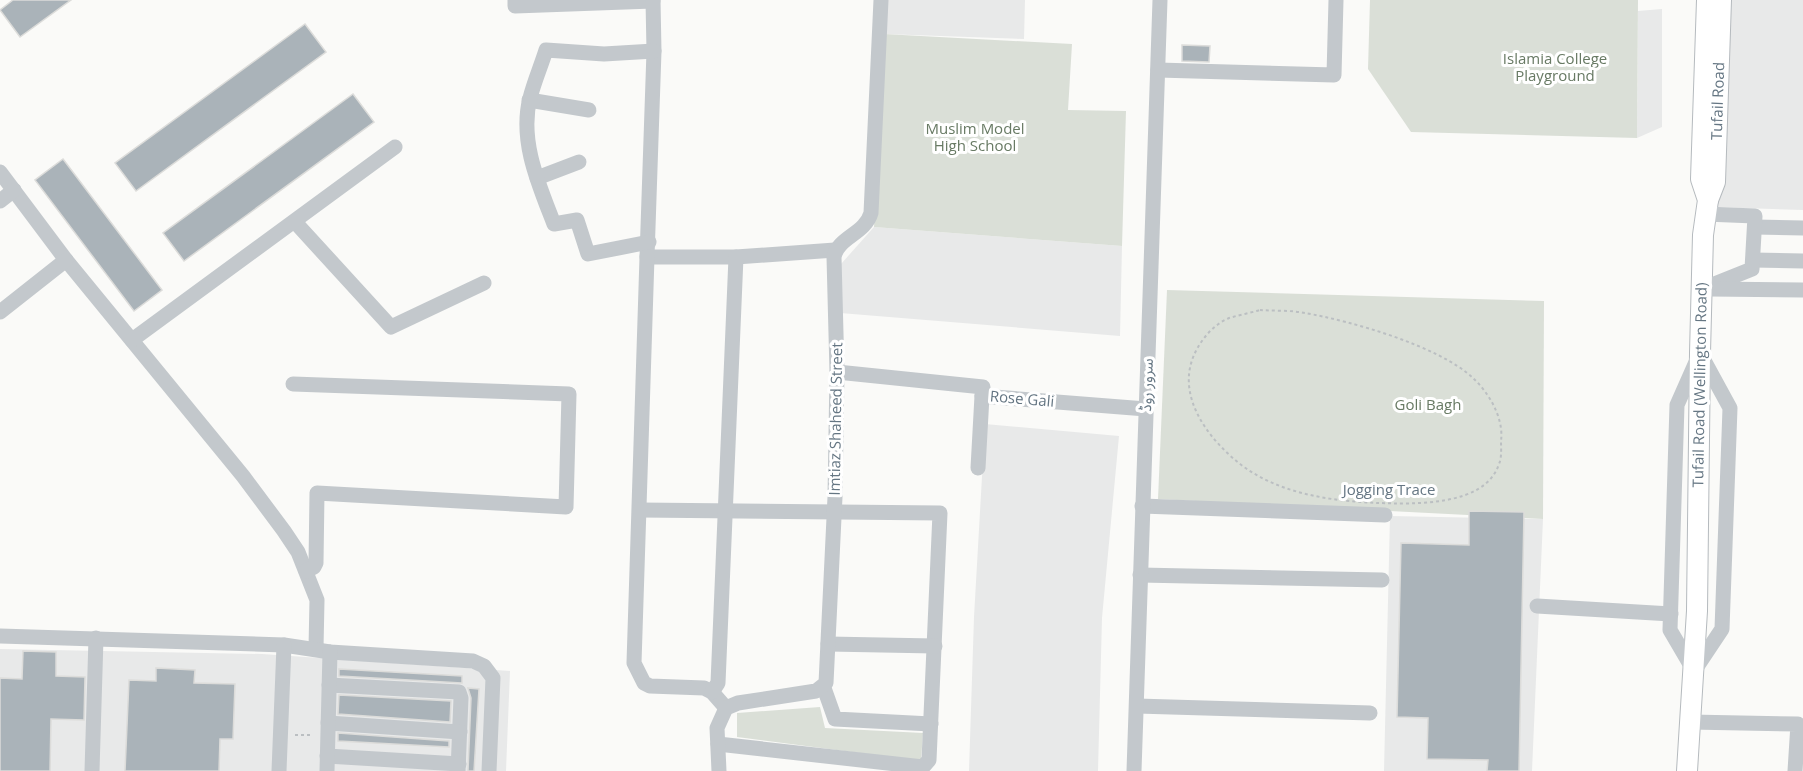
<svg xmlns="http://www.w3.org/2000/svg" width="1803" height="771" font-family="'Open Sans','Noto Sans Arabic',sans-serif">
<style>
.built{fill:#e8e9e9}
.green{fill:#dadfd7}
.building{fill:#aab3b9;stroke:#dcdcda;stroke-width:1.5}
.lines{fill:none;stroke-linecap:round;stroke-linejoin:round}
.major-casing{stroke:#b5babe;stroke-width:22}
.path{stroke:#bbbfc2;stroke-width:2;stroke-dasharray:3 3;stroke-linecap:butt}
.minor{stroke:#c3c8cc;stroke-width:15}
.major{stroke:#fff;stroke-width:20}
.labels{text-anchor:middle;stroke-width:6;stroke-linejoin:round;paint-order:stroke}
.park-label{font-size:15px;fill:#687a64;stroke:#fff}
.street-label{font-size:15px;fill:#657683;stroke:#fff}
</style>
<rect width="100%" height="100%" fill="#fafaf8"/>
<g class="built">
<polygon points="886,0 1025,0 1024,39 884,34"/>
<polygon points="1707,0 1803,0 1803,210 1711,207"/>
<polygon points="1662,9 1662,127 1637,138 1638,11"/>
<polygon points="874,227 1122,246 1120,336 840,313 841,264"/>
<polygon points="985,424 1119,436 1102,618 1098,771 969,771 974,617"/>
<polygon points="1390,516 1543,519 1532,771 1384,771"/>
<polygon points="0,649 262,654 510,671 506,771 0,771"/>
</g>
<g class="green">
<polygon points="1370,0 1638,0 1637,138 1411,132 1368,69"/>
<polygon points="884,34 1072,44 1068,110 1126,111 1122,246 874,227"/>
<polygon points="1167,290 1544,301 1543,519 1158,499"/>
<polygon points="820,707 825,728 923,733 921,761 737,737 737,713"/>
</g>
<g class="building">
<polygon points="13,0 71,0 20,37 0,10"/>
<polygon points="305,24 326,52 136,191 115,163"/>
<polygon points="1182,45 1210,46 1209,62 1182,61"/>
<polygon points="353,94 374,122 184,261 163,233"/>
<polygon points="63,159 162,290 134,311 35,180"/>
<polygon points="1469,511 1524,512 1519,771 1487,771 1488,760 1427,759 1428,718 1397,717 1401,543 1469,545"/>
<polygon points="23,651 56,652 56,676 85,677 84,720 51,719 50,771 0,771 0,678 22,679"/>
<polygon points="156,668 195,670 194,683 235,684 233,739 220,739 219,771 125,771 129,680 156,681"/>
<polygon points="339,669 462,676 462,683 339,676"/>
<polygon points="468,688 479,689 474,771 468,771 471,698"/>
<polygon points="339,695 451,701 450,722 338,714"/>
<polygon points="338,733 449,741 449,747 338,741"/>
</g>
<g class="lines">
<defs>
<g id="major">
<polyline points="1708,200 1715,182 1721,0"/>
<polyline points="1687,771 1697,611 1700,353 1703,235 1708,200 1701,179 1707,0"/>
</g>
</defs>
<use href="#major" class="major-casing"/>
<g class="path">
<path d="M1260 310C1274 311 1290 310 1305 313 1351 321 1439 346 1473 378 1489 393 1504 418 1501 441 1501 448 1502 457 1499 464 1485 507 1413 504 1378 503 1331 501 1279 494 1240 464 1206 437 1173 392 1197 349 1204 336 1215 324 1229 318 1239 315 1250 313 1260 310Z"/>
<polyline points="295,735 313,735"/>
</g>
<g class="minor">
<polyline points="515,0 515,6 653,1"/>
<polyline points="653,0 654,51 647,257 736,257 835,250"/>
<polyline points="1158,70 1334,75 1336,0"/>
<polyline points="529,100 589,110"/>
<polyline points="0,172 66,260 243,476 284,531 298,552 317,600 316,648"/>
<polyline points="537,178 579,162"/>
<polyline points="0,201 14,190"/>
<polyline points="295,222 391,327 484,283"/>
<polyline points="1755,227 1803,228"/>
<path d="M649 242 588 254 577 220 554 224C539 185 519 141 530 98 534 82 541 66 546 50L604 54 654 51"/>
<polyline points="647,257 634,663 644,683 650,686 704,688 712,692 726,708"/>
<polyline points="1753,260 1803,261"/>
<polyline points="1702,289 1752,269 1755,216 1705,214"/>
<polyline points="1710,289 1803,290"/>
<polyline points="0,312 66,260"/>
<polyline points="132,340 395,147"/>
<polygon points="1700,353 1730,408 1722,629 1694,671 1670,630 1677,405"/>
<polyline points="837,372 983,387 982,396 1146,409"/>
<polyline points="293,384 569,394 566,507 317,493 316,563 314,567 306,571"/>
<polyline points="978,468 982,396"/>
<polyline points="1142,506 1385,515"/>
<polyline points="640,510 940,513 929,760 923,767 718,744"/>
<polyline points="1140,575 1382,580"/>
<polyline points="1537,606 1671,614"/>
<polyline points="0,636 284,645 330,652 473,661 484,666 493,678 489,771"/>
<polyline points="828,644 935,646"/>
<polyline points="329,685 459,692 461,698 458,771"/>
<polyline points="824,688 835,719 931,724"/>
<polyline points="712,692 718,683 736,257"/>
<polyline points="1137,706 1370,713"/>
<polyline points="1690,722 1798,724 1795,771"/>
<polyline points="328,723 460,732"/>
<polyline points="327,756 459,764"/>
<polyline points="92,771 96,638"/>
<polyline points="279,771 284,645"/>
<polyline points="327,771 330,652"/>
<path d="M719 771 717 728 726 708 738 703 816 691 826 683 835 497 837 372 834 257C838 237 865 234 871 213L881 0"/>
<polyline points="1134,771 1160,0"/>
</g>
<use href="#major" class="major"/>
</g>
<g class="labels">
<g class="park-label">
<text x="1555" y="64">Islamia College<tspan x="1555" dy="17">Playground</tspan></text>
<text x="975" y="134">Muslim Model<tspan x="975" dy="17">High School</tspan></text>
<text x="1428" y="410">Goli Bagh</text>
</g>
<g class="street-label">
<text transform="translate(1718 101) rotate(-88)" y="5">Tufail Road</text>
<text transform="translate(1147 385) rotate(-88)" y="5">سرور روڈ</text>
<text transform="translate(1700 385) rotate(-89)" y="5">Tufail Road (Wellington Road)</text>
<text transform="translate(1022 399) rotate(5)" y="5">Rose Gali</text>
<text transform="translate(836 419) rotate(-89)" y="5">Imtiaz Shaheed Street</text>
<text x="1389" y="495">Jogging Trace</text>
</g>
</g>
</svg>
